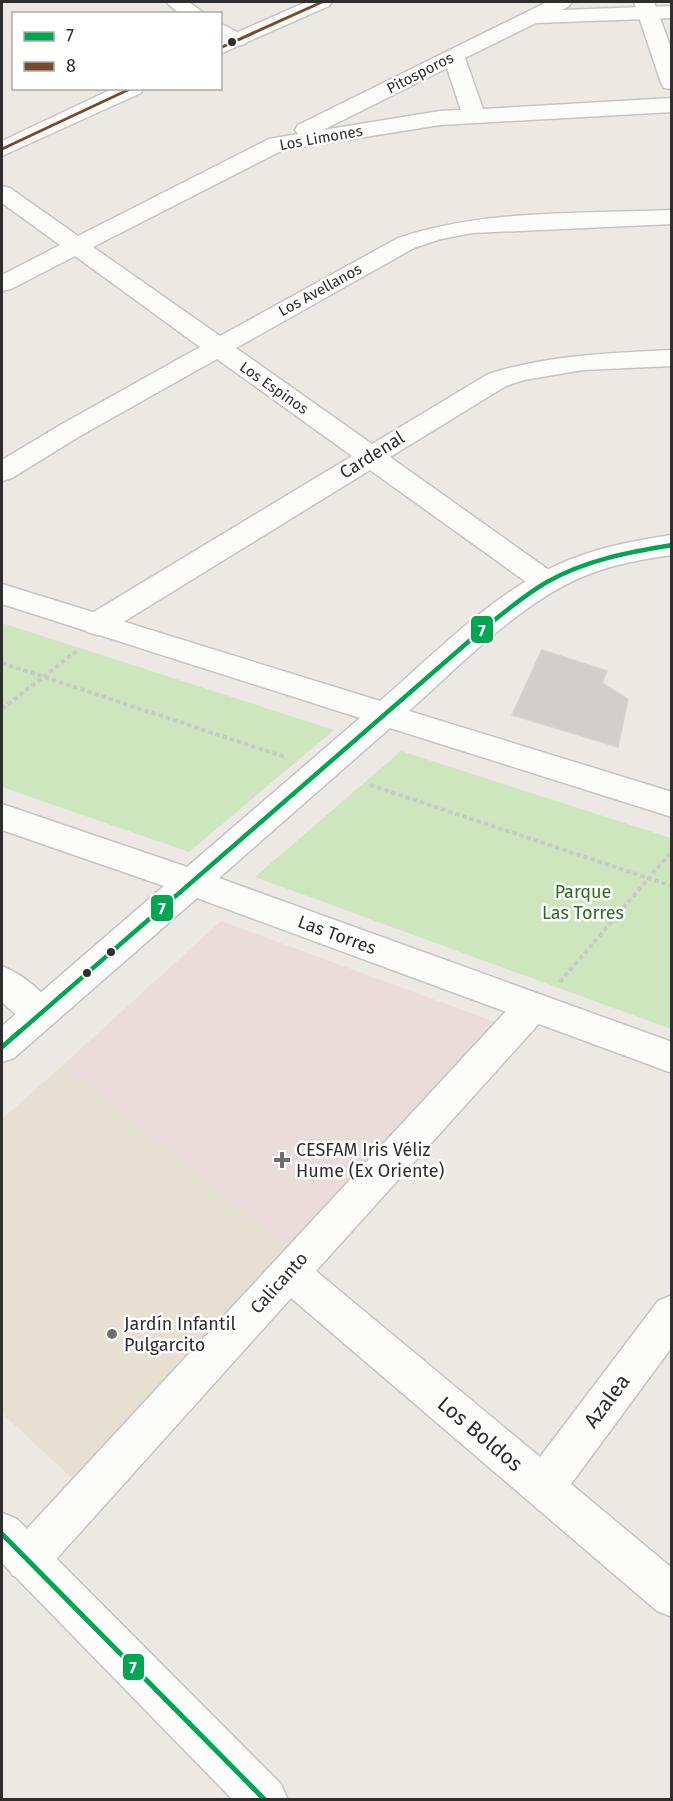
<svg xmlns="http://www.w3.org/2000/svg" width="673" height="1801" font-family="'Fira Sans',sans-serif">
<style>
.education{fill:#e6e0d3}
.medical{fill:#e9dcdb}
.green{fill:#cee6be}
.building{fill:#d1cecb;stroke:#d7d4d0;stroke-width:1.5}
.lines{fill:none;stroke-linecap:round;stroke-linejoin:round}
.street-casing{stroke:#c5c4c5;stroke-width:3}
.secondary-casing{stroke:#c5c4c5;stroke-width:3}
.path{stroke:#c9c9c8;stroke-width:4;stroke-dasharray:4.5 3;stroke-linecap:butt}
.street{fill:#fcfcfb;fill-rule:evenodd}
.secondary{fill:#fcfcfb;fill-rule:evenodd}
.bus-1-far1-casing{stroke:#fff;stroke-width:9}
.bus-1-casing{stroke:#fff;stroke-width:10}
.bus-2-casing{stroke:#fff;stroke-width:6}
.bus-1-far1{stroke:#00a651;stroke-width:4.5}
.bus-1{stroke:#00a651;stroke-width:5}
.bus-2{stroke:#7a4b2a;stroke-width:3}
.bus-dot{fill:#2e2e2e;stroke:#fff;stroke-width:2}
.poi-dot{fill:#706f6e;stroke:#fff;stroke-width:2}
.labels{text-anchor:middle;stroke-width:5;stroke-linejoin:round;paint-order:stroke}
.far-street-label{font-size:15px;fill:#2e2e2e;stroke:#fff}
.street-label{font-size:18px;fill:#2e2e2e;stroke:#fff}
.park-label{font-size:18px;fill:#2c6e1b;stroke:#fff}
.poi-label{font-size:18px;fill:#2e2e2e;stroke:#fff;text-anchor:start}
.near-street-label{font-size:21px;fill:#2e2e2e;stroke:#fff}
.line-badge{stroke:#fff;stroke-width:2}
.badge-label{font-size:16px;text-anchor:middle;font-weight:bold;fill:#fff}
</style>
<rect width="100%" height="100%" fill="#ece8e4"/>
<polygon class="education" points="63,1065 297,1255 80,1486 2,1413 2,1119"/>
<polygon class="medical" points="221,921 506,1026 297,1255 63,1065"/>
<g class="green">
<polygon points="2,623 334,730 189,852 2,787"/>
<polygon points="401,751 671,838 671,1029 255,877"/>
</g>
<polygon class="building" points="542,650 607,671 602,683 628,699 618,747 512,715"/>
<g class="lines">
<defs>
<g id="street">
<polygon points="166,2 189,2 205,14 180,14"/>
<path d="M547 2H572L569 6 562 10 672 6V18L536 23 465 58 483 109 672 98V112L440 125 283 150 93 247 220 336 398 238C485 209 580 214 672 210V224L472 233 441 239 414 248 236 348 372 444 488 374C548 355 609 353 672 350V366L583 370 524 380 506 386 390 457 556 575 560 582 556 589 546 592 536 589 370 470 107 632 97 635 87 632 82 624 87 616 352 456 217 359 80 436 12 478 2 481V460L62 424 200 347 75 256 11 289 2 291V275L60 245 2 203V186L10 188 78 236 269 139 298 134 295 130 298 125ZM447 68 461 110 440 111 323 130Z"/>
<path d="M220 23 245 36 248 40 245 44C235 47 229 44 220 38Z"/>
<path d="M2 966C22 974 48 994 57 1014L52 1025C29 1033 18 1016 2 1002Z"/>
<polygon points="532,992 544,996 549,1007 544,1018 316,1271 540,1457 658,1301 672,1295 672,1347 571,1484 672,1568 672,1617 657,1611 291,1298 42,1575 27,1581 12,1575 6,1560 12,1545 520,996"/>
</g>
<g id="secondary">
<polygon points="306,2 332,2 329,6 220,54 220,40"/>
<polygon points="634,2 654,2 672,51 672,89 664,88 661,83"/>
<polygon points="114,88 143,88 141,93 2,156 2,141"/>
<path d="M672 535V555C643 559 614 564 587 575 521 601 462 664 409 711L672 792V817L390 728 219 878 672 1042V1073L197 898 14 1058 2 1062V1026L164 886 2 830V804L187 867 360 718 2 604V584L380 701C431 657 491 595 553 567 590 549 631 541 672 535Z"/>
<polygon points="2,1513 17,1519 281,1784 288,1800 233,1800 2,1563"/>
</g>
</defs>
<use href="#street" class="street-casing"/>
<use href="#secondary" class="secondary-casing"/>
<g class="path">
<polyline points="2,663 285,757"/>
<polyline points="2,709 79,649"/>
<polyline points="370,785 672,886"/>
<polyline points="560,982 672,851"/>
</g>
<use href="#street" class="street"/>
<use href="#secondary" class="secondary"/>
<defs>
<path id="bus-1-far1" d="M17 1034 483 629C504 613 524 595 547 582 586 560 629 552 672 545"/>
<g id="bus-1">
<polyline points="2,1047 19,1032"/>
<polyline points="2,1534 265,1800"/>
</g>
<g id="bus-2">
<polyline points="220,48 322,2"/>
<polyline points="2,149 132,88"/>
</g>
</defs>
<use href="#bus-1-far1" class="bus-1-far1-casing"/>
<use href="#bus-1" class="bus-1-casing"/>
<use href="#bus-2" class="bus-2-casing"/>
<use href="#bus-1-far1" class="bus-1-far1"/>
<use href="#bus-1" class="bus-1"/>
<use href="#bus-2" class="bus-2"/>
</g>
<g class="bus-dot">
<circle cx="232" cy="42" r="5"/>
<circle cx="111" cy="952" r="5"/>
<circle cx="87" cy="973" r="5"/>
</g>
<g class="poi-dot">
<path d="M279 1151h6v6h6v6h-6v6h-6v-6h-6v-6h6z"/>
<circle cx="112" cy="1334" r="6"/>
</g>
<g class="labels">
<g class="far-street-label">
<text transform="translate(420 73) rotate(-27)" y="5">Pitosporos</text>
<text transform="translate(321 138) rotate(-10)" y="5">Los Limones</text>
<text transform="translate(320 290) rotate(-29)" y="5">Los Avellanos</text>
<text transform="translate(274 388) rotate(35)" y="5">Los Espinos</text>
</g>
<g class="street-label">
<text transform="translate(372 455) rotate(-32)" y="6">Cardenal</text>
<text transform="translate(337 935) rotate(20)" y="6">Las Torres</text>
<text transform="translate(279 1283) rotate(-48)" y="6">Calicanto</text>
</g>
<g class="park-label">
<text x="583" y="898">Parque<tspan x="583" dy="21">Las Torres</tspan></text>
</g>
<g class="poi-label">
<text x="296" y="1156">CESFAM Iris Véliz<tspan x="296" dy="21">Hume (Ex Oriente)</tspan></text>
<text x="124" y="1330">Jardín Infantil<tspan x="124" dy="21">Pulgarcito</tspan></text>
</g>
<g class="near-street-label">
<text transform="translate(607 1401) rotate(-53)" y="7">Azalea</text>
<text transform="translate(480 1434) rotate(40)" y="7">Los Boldos</text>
</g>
</g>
<g class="line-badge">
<rect x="470" y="615" width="24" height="29" rx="6" fill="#00a651"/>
<rect x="150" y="894" width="24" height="28" rx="6" fill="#00a651"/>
<rect x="122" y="1653" width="23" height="28" rx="6" fill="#00a651"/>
</g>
<g class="badge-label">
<text x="482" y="636">7</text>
<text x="162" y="914">7</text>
<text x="133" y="1673">7</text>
</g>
<rect width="673" height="1801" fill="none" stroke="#2e2e2e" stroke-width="6"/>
<rect x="12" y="12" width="210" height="78" fill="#ffffff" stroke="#ababab" stroke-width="1.5"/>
<rect x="24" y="32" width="30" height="9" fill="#00a651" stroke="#ababab" stroke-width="1.5"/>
<text x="66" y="42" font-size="18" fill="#2e2e2e">7</text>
<rect x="24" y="62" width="30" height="9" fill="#7a4b2a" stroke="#ababab" stroke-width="1.5"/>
<text x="66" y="72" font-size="18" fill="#2e2e2e">8</text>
</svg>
